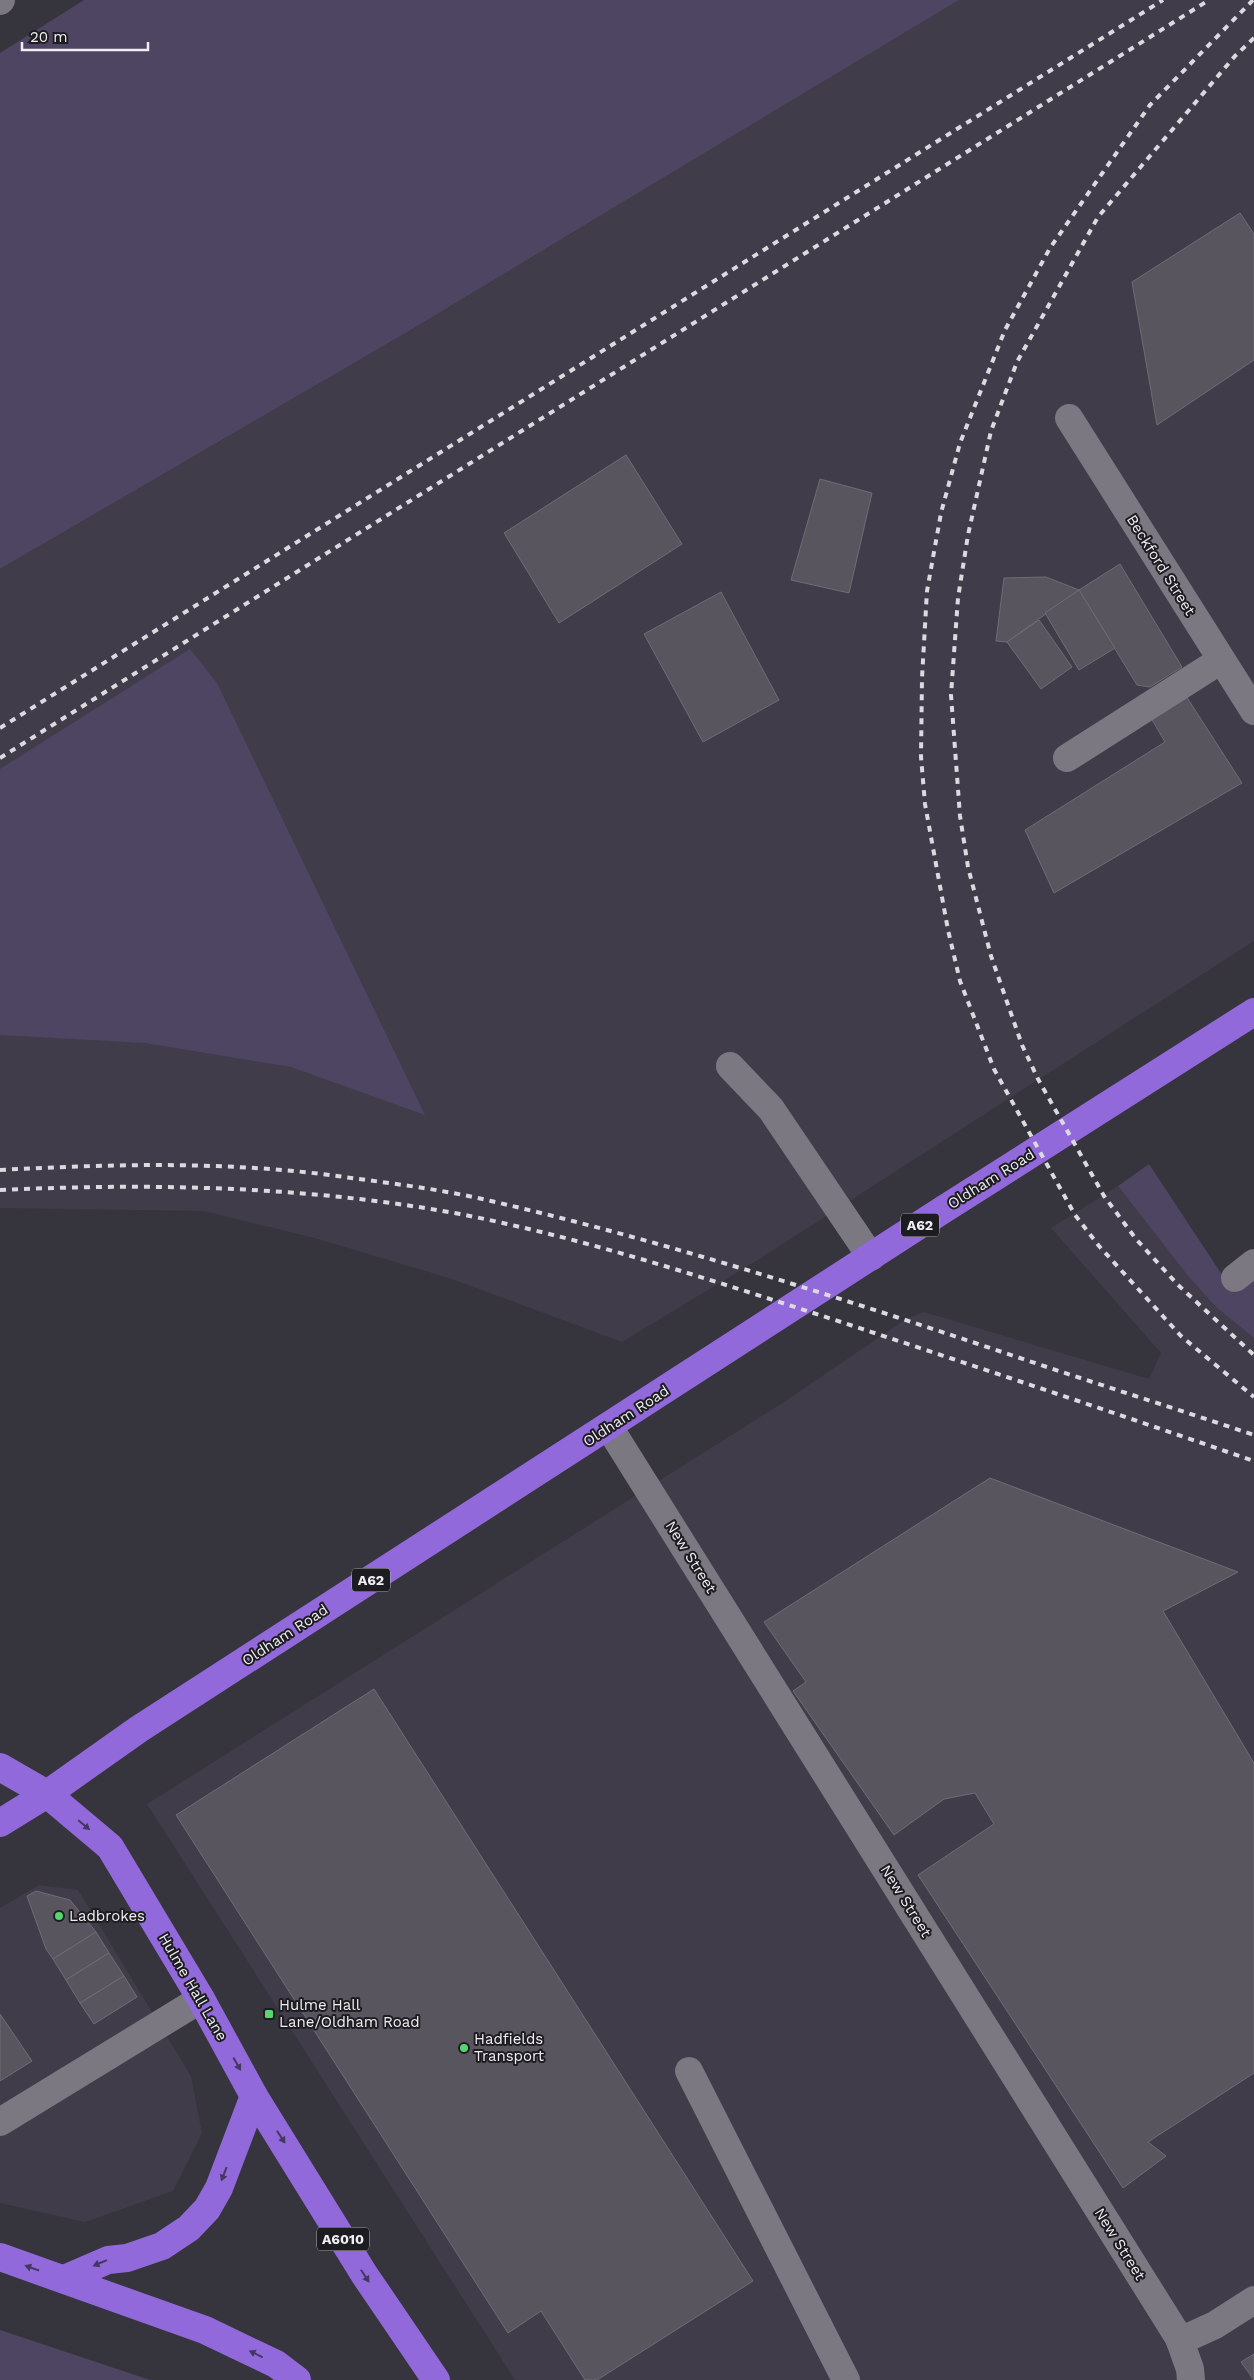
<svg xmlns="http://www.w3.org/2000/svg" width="1254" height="2380" font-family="'Work Sans',sans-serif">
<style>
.built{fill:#403c4a}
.green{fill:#4e4562}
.building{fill:#58555f;stroke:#6f6c76}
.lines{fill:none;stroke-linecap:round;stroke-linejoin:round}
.minor{stroke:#7b7882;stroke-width:28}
.highway{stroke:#9169db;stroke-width:28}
.rail{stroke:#dbdadf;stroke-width:4;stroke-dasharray:6 6;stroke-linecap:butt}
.oneway{fill:#463761}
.poi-dot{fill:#57d570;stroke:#1d1c20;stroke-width:2}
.labels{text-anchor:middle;stroke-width:4;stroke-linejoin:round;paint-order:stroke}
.shield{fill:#1d1c20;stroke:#b0afb4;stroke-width:1}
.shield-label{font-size:14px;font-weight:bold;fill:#efeef3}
.street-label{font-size:15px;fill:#efeef3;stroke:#1d1c20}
.poi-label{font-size:15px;fill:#efeef3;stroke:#1d1c20;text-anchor:start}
</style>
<rect width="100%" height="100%" fill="#36343c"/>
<g class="built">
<polygon points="959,0 1254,0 1254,941 761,1258 622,1342 452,1279 318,1239 204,1211 0,1208 0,569 409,331"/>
<polygon points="1118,1186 1188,1276 1216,1307 1254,1338 1254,2380 515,2380 147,1804 784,1402 906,1319 924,1312 1149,1379 1161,1353 1051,1228"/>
<polygon points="39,1885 78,1890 191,2076 202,2133 173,2191 85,2222 0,2203 0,1908"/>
</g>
<g class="green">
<polygon points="84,0 959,0 409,331 0,569 0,53"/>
<polygon points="190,649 217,683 425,1115 291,1067 145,1043 0,1035 0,769"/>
<polygon points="1149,1164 1234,1293 1254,1279 1254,1338 1216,1307 1188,1276 1118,1186"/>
<polygon points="0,2330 150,2380 0,2380"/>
</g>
<g class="building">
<polygon points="1240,213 1254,234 1254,360 1157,425 1132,282"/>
<polygon points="626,455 682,544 559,623 504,533"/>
<polygon points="820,479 872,493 849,593 791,580"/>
<polygon points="1120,564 1182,667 1150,687 1137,685 1079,590"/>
<polygon points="1046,577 1079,590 1007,642 996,641 1004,578"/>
<polygon points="1079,590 1115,648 1079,670 1045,613"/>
<polygon points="721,592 779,700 703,742 644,634"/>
<polygon points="1039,620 1072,667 1041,689 1007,642"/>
<polygon points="1186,696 1242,783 1054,893 1025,830 1165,742 1151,718"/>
<polygon points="990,1478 1238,1572 1163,1611 1254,1763 1254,2073 1148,2142 1166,2156 1123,2188 918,1875 994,1824 975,1793 944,1799 894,1835 793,1691 806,1682 764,1622"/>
<polygon points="374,1689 753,2281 597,2380 585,2380 541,2311 508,2333 176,1815"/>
<polygon points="36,1891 70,1900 96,1932 53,1959 46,1949 27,1896"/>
<polygon points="96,1932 109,1953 66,1980 53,1959"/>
<polygon points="109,1953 124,1976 80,2003 66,1980"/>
<polygon points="124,1976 137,1997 94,2024 80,2003"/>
<polygon points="0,2014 32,2061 0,2081"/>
<polygon points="1254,2354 1254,2380 1241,2362"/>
</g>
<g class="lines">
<g class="minor">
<polyline points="0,1 1,0"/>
<polyline points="1069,418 1254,711"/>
<polyline points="1067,758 1221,660"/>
<polyline points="730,1066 771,1109 871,1257"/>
<polyline points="1235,1278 1254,1263"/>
<polyline points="609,1427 1179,2338 1190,2369 1191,2380"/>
<polyline points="689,2071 846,2380"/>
<polyline points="0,2122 201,1999"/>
<polyline points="1180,2341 1215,2325 1254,2300"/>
</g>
<g class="highway">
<polyline points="0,1767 47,1794 110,1847 201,1999 254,2096 364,2274 436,2380"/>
<polyline points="0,1823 47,1794 139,1729 941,1211 1254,1012"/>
<polyline points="0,2257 205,2330 276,2364 297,2380"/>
<polyline points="64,2279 108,2260 127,2258 162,2246 189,2228 207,2209 219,2188 254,2096"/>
</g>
<g class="rail">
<polyline points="1253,0 1150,105 1050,248 1005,330 960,443 941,513 927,591 922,678 921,757 925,804 948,930 960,981 994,1069 1075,1215 1099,1246 1181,1336 1254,1397"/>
<polyline points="1254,38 1235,56 1098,217 1017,362 991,431 968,535 958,598 951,695 960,816 968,867 991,956 1022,1045 1038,1079 1104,1196 1136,1239 1178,1285 1254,1355"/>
<polyline points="0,728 1163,0"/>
<polyline points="0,758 1209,0"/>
<path d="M0 1170C112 1164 226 1161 337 1176 388 1183 441 1189 491 1201 668 1242 841 1298 1014 1356 1094 1383 1174 1408 1254 1435"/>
<path d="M0 1190C154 1183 307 1186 460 1214 588 1239 711 1280 835 1320 975 1366 1115 1413 1254 1461"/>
</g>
</g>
<defs><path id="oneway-solid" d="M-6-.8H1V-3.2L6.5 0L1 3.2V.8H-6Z" transform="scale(1.25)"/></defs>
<g class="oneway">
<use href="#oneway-solid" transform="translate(84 1825) rotate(40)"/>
<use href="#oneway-solid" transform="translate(237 2064) rotate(61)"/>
<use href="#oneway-solid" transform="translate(281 2137) rotate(57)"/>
<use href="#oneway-solid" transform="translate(224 2174) rotate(111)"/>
<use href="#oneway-solid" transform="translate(100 2263) rotate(157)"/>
<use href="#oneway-solid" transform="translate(32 2268) rotate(-161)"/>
<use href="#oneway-solid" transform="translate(365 2276) rotate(57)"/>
<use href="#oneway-solid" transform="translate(256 2354) rotate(-154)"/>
</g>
<g class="poi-dot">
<circle cx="59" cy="1916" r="5"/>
<rect x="264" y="2009" width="10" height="10" rx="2.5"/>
<circle cx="464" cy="2048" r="5"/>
</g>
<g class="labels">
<g class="shield">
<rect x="901" y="1213.5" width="38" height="23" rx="4"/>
<rect x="352" y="1568.5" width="38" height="23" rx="4"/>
<rect x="317" y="2227.5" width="52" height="23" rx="4"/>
</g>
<g class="shield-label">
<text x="920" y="1230">A62</text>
<text x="371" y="1585">A62</text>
<text x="343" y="2244">A6010</text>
</g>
<g class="street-label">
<text transform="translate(1161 565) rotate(58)" y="5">Beckford Street</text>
<text transform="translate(991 1179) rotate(-32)" y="5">Oldham Road</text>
<text transform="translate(626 1416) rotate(-33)" y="5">Oldham Road</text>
<text transform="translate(691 1557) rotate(58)" y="5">New Street</text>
<text transform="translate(285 1635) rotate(-33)" y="5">Oldham Road</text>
<text transform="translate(906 1901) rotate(58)" y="5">New Street</text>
<text transform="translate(193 1987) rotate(60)" y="5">Hulme Hall Lane</text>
<text transform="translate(1120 2244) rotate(58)" y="5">New Street</text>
</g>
<g class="poi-label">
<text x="69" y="1921">Ladbrokes</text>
<text x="279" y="2010">Hulme Hall<tspan x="279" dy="17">Lane/Oldham Road</tspan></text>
<text x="474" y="2044">Hadfields<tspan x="474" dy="17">Transport</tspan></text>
</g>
</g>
<path d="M22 42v8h126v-8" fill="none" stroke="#efeef3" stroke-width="2.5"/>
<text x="30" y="42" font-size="15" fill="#efeef3" stroke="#1d1c20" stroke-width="4" paint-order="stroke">20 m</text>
</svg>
